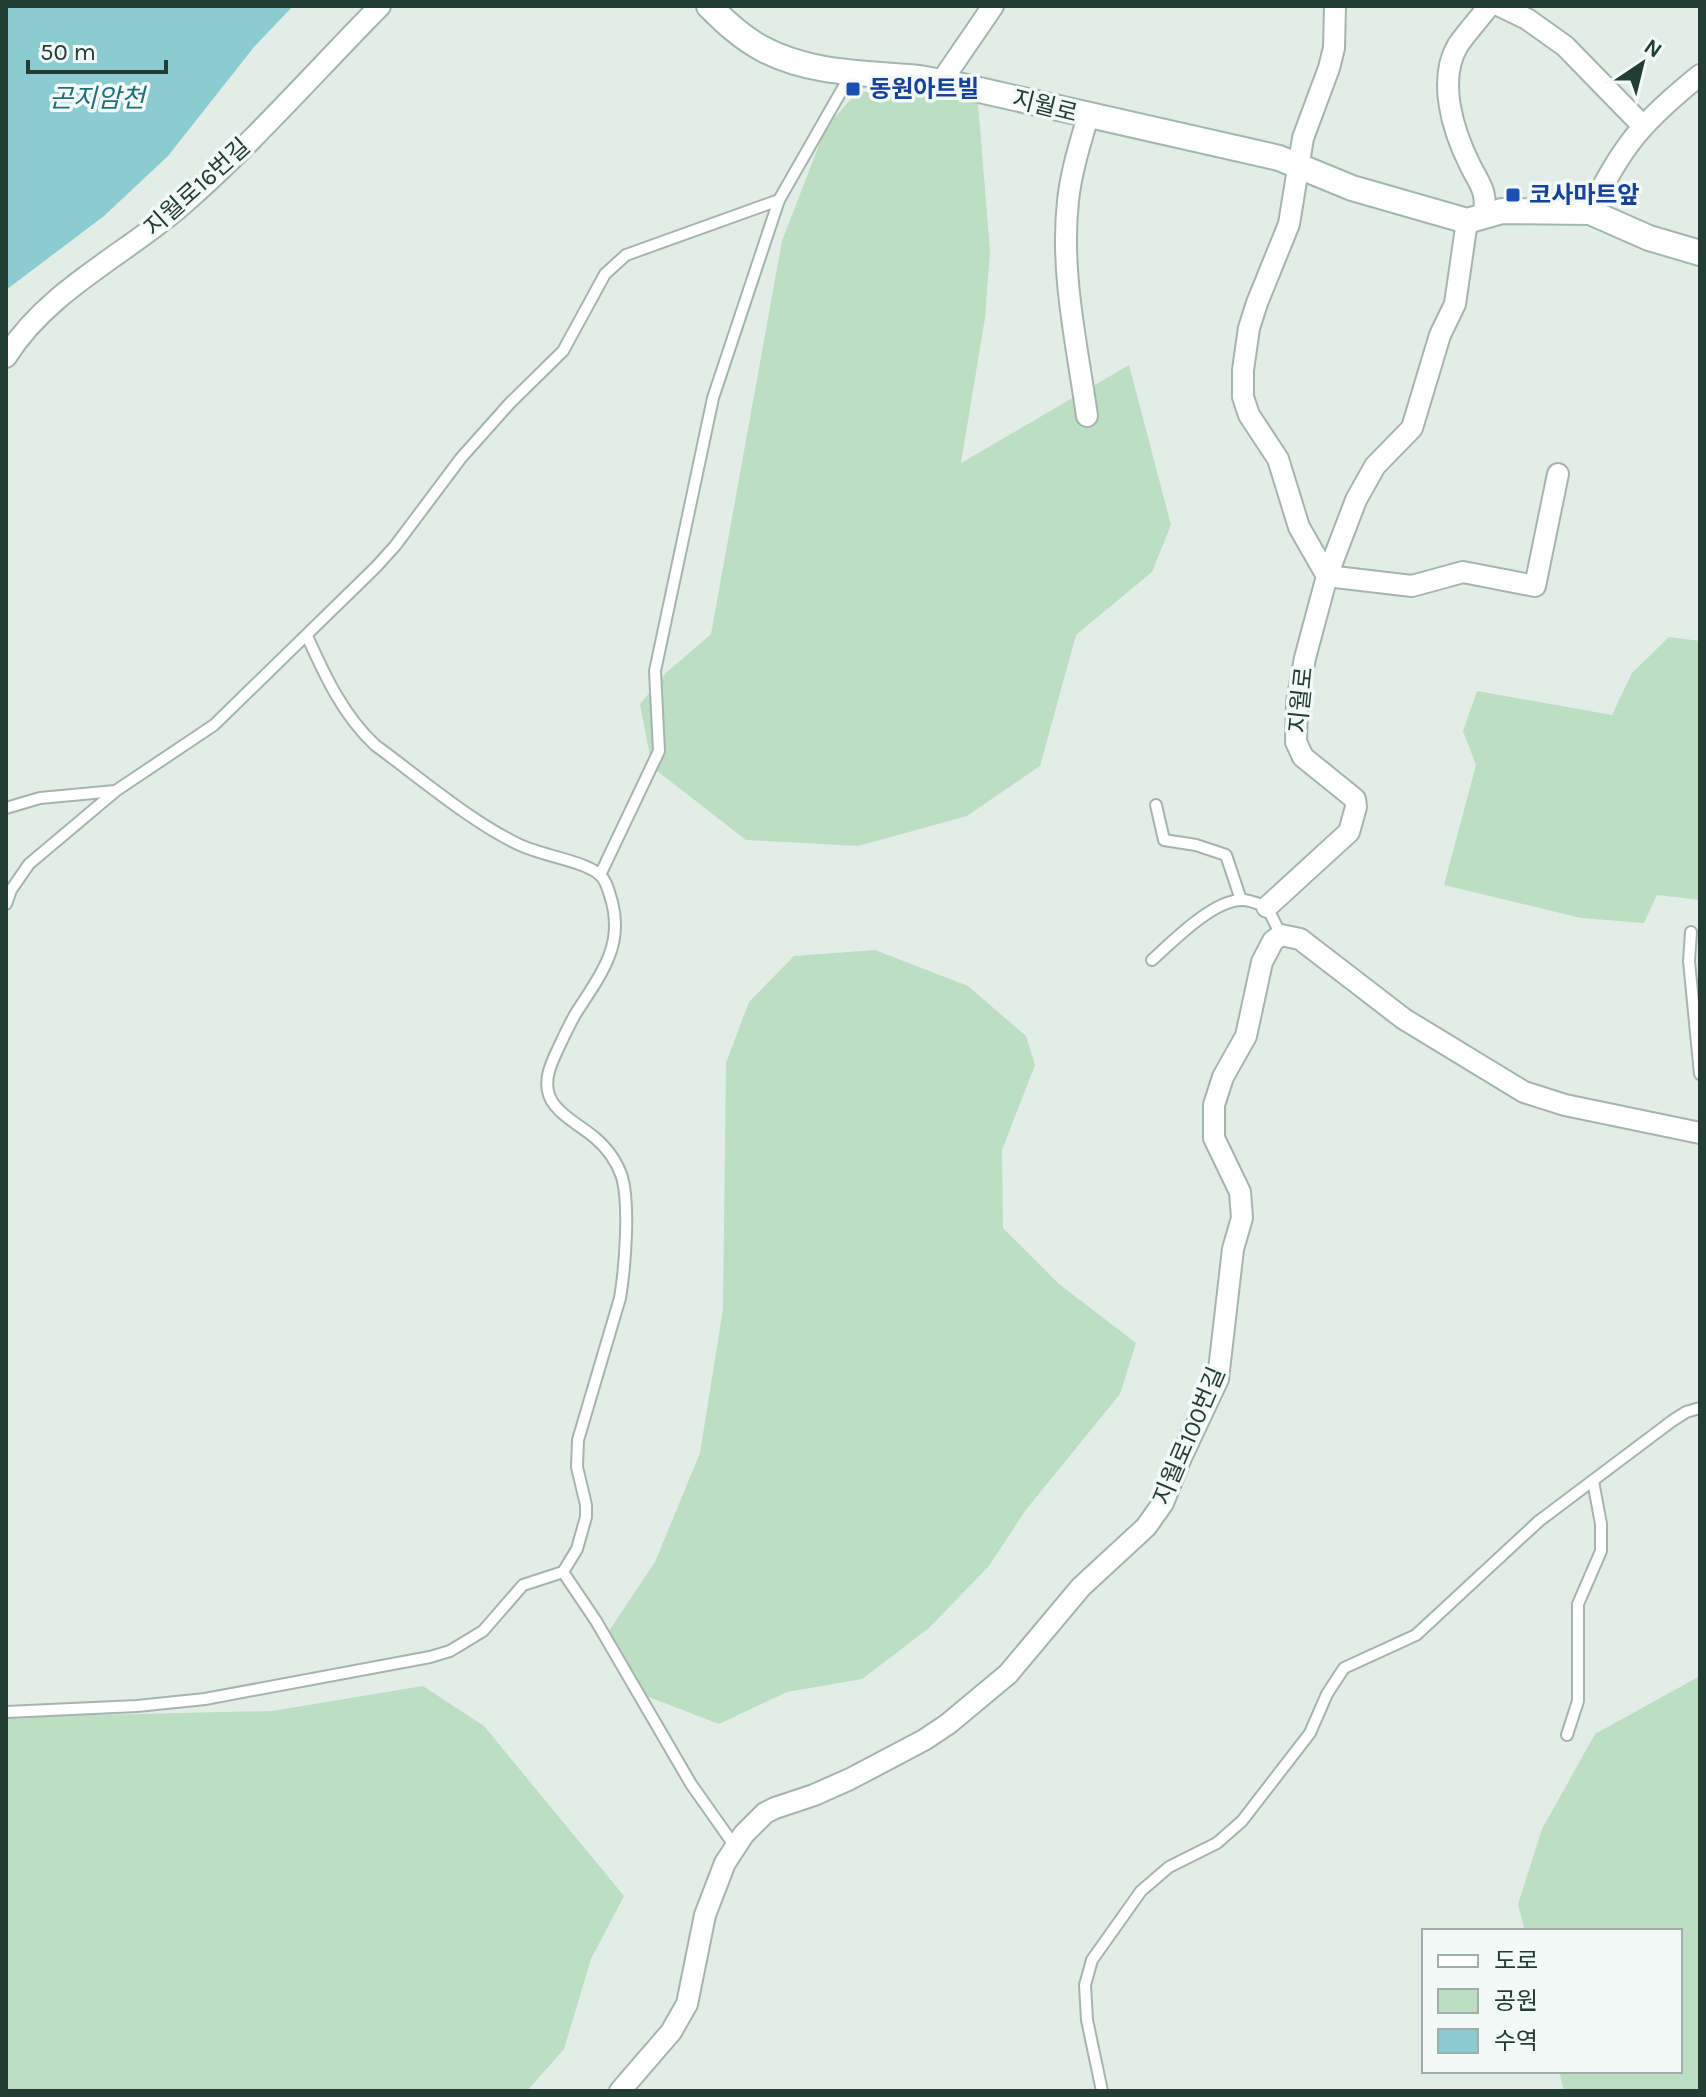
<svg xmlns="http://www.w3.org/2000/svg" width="1706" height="2097" font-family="Karla,'Noto Sans KR',sans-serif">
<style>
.green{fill:#bcdec2}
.water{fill:#8bccd1}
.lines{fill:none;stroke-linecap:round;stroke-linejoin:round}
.lane-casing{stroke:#a5b5ae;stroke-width:14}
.street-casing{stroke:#a5b5ae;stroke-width:24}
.secondary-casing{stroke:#a1b8ae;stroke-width:28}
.lane{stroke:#fff;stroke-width:10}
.street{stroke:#fff;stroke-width:20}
.secondary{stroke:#fff;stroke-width:24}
.transit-dot{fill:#1a4fb4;stroke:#f3f9f6;stroke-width:3}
.labels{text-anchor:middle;stroke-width:7;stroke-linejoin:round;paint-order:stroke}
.transit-label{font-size:24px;font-weight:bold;fill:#164399;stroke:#f3f9f6;text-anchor:start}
.street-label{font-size:24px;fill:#223e34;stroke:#f3f9f6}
.water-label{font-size:26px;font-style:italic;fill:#1d717a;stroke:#f3f9f6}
</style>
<rect width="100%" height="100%" fill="#e3ede7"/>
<g class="green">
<polygon points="880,87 937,94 978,103 990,251 985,318 961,463 1129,365 1171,525 1152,572 1076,635 1040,766 967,816 858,846 746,840 652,767 640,704 666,673 711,634 782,241 826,127 855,95"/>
<polygon points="1669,637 1700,641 1700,900 1657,895 1644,923 1581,918 1444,885 1476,765 1463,731 1477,691 1612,715 1632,673"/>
<polygon points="875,950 968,986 1026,1036 1035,1065 1002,1150 1003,1228 1059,1284 1136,1343 1120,1394 1025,1511 989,1566 929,1628 862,1679 787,1692 719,1724 641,1694 607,1634 655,1562 700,1453 723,1309 726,1063 749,1002 794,956"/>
<polygon points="1700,1676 1700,2091 1564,2091 1559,2071 1680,2071 1680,1931 1525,1931 1518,1904 1542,1829 1595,1734"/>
<polygon points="423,1686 484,1726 624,1896 591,1959 564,2049 527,2091 6,2091 6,1717 272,1711"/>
</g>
<polygon class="water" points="6,6 293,6 254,47 168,156 104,216 6,290"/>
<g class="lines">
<defs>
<g id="lane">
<polyline points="1156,805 1164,840 1196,845 1226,855 1241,900"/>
<polyline points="6,808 40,798 115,791"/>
<polyline points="600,875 659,751 655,671 713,398 779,200 851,74"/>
<polyline points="6,904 11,890 29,864 117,790 214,725 376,567 395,546 461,458 510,403 563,351 605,274 626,255 779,200"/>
<polyline points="1691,932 1689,961 1700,1074"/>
<path d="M1152 960C1173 941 1213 900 1242 900 1251 900 1259 904 1267 907L1281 935"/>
<polyline points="563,1572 596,1621 691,1784 734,1845"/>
<path d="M6 1712 137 1706 205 1699 430 1657 450 1651 483 1631 523 1585 563 1572 577 1549 586 1517V1505L577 1467 578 1440 620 1298C625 1268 630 1205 622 1177 617 1162 606 1147 594 1137 580 1125 551 1111 548 1091 545 1077 551 1064 557 1051 563 1038 569 1025 576 1013 599 977 624 947 612 902 609 893 607 881 600 875 585 861 540 855 520 845 471 822 420 778 375 745 343 715 325 676 307 636"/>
<polyline points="1567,1735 1578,1701 1578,1604 1601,1551 1601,1524 1593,1481"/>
<polyline points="1102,2091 1087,2020 1085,1985 1092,1960 1141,1891 1169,1867 1217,1843 1242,1821 1310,1733 1327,1694 1344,1668 1416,1635 1539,1521 1672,1421 1686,1412 1700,1408"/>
</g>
<g id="street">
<polyline points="1335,6 1334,48 1329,68 1303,138 1289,224 1257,303 1249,328 1243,370 1243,397 1249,415 1278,459 1299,527 1327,576 1412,586 1463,572 1535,586 1558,474"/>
<polyline points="1500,6 1527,19 1565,46 1642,125"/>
<polyline points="941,82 993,6"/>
<path d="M1590 212C1621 146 1643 121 1700 75"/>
<path d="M1484 216C1487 190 1481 187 1470 165 1453 131 1437 80 1458 45 1467 32 1479 19 1489 6"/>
<path d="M6 357C47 291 123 256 181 206 252 144 314 73 380 6"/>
<path d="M1087 416C1077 345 1060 272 1068 201 1071 172 1080 144 1088 116"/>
<polyline points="1267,907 1349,832 1356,807 1355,799 1303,757 1296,742 1297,702 1305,658 1327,576 1356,500 1375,466 1412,428 1440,335 1455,304 1467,221"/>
<polyline points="620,2091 671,2032 687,2004 705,1915 725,1863 744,1834 765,1813 775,1808 814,1795 850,1779 924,1740 948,1724 1008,1674 1081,1587 1146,1527 1163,1503 1180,1460 1218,1379 1233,1249 1242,1218 1240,1192 1214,1138 1214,1105 1223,1077 1246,1036 1262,962 1273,941 1281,935 1300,939 1404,1019 1524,1092 1565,1105 1700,1133"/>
</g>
<path id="secondary" d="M709 6C725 22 742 38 763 49 808 73 860 73 909 77 924 78 938 82 953 84L1253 152 1279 158 1352 188 1467 221 1502 211 1590 212 1649 238 1700 253"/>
</defs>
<use href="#lane" class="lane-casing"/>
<use href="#street" class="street-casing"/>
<use href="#secondary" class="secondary-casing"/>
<use href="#lane" class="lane"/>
<use href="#street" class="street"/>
<use href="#secondary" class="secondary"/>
</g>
<g class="transit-dot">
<rect x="845" y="81" width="16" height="16" rx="4"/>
<rect x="1505" y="187" width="16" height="16" rx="4"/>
</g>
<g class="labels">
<g class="transit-label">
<text x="869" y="97">동원아트빌</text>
<text x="1529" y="203">코사마트앞</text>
</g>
<g class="street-label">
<text transform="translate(1045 106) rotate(14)" y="8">지월로</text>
<text transform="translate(197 187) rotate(-42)" y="8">지월로16번길</text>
<text transform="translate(1301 700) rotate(-84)" y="8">지월로</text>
<text transform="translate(1189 1436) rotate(-67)" y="8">지월로100번길</text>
</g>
<g class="water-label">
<text x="97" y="107">곤지암천</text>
</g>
</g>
<rect width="1706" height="2097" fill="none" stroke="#223e34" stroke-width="16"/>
<rect x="1422" y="1929" width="260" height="144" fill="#f3f9f6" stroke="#9faea8" stroke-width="2"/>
<rect x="1438" y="1955" width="40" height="12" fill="#ffffff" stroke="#9faea8" stroke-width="2"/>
<text x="1494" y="1969" font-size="24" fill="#223e34">도로</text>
<rect x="1438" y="1989" width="40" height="24" fill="#bcdec2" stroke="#9faea8" stroke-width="2"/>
<text x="1494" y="2009" font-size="24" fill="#223e34">공원</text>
<rect x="1438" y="2029" width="40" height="24" fill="#8bccd1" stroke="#9faea8" stroke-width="2"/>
<text x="1494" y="2049" font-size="24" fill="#223e34">수역</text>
<g transform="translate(1642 64) rotate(35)" stroke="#f3f9f6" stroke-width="6" paint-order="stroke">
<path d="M0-6L14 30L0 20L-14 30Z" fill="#223e34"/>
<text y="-12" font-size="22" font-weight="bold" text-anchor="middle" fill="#223e34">N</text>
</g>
<path d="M28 60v12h138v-12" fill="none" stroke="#223e34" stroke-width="4"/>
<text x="40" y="60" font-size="24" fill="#223e34" stroke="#f3f9f6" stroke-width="6" paint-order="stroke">50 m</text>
</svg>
